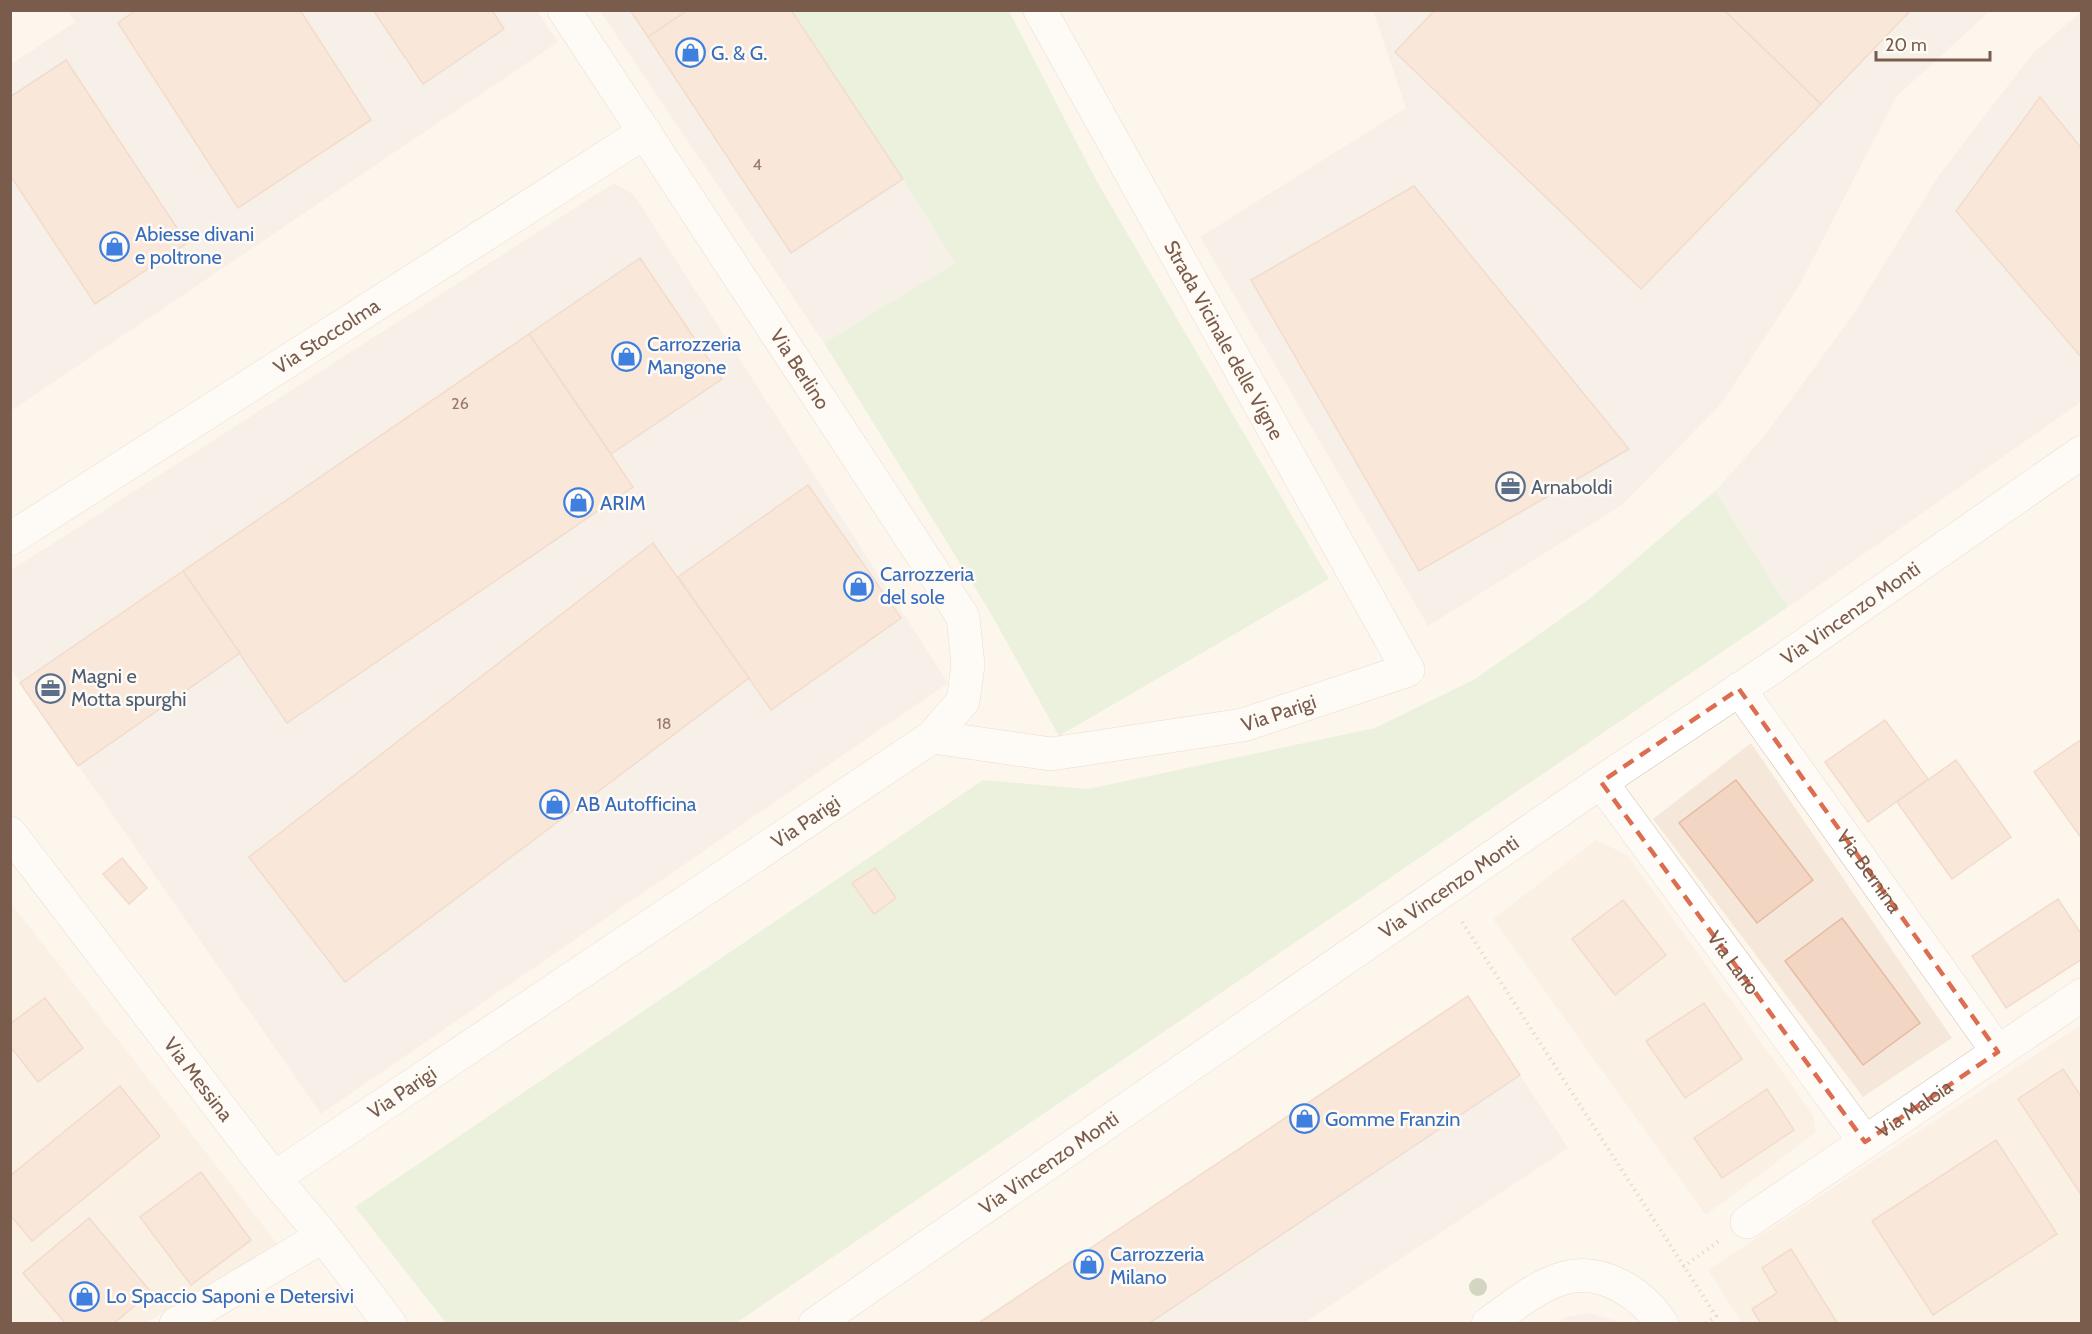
<svg xmlns="http://www.w3.org/2000/svg" width="2092" height="1334" font-family="Cabin,sans-serif">
<style>
.residential{fill:#f5e8da}
.industrial{fill:#efe9e4}
.green{fill:#d8ecc9}
.building{fill:#f3d5c3;stroke:#e6bba3;stroke-width:1.5}
.lines{fill:none;stroke-linecap:round;stroke-linejoin:round}
.minor-casing{stroke:#d1beb0;stroke-width:34}
.path{stroke:#d9b8a5;stroke-width:4;stroke-dasharray:1.5 4.5;stroke-linecap:butt}
.minor{stroke:#fff;stroke-width:33}
.tree{fill:#a0b28e}
.marked{fill:none;stroke:#dc6d51;stroke-width:4.5;stroke-dasharray:12 8;stroke-linejoin:round}
.labels{text-anchor:middle;stroke-width:5;stroke-linejoin:round;paint-order:stroke}
.number-label{font-size:16px;fill:#987a6a}
.shop-label{font-size:20px;fill:#366cbe;stroke:#fffaf3;text-anchor:start}
.street-label{font-size:20px;fill:#7a5c4d;stroke:#fffaf3}
.service-label{font-size:20px;fill:#4e5e75;stroke:#fffaf3;text-anchor:start}
</style>
<rect width="100%" height="100%" fill="#fdf6ec"/>
<g class="residential">
<polygon points="1751,743 1952,1038 1863,1097 1653,819"/>
<polygon points="1596,840 1628,856 1813,1115 1816,1132 1706,1215 1493,919"/>
<polygon points="10,902 279,1246 145,1323 11,1323"/>
<polygon points="2081,1025 2081,1323 1742,1323 1708,1270"/>
</g>
<g class="industrial">
<polygon points="68,10 537,11 558,42 11,411 10,65 75,22"/>
<polygon points="600,11 791,11 903,179 955,263 824,343"/>
<polygon points="1373,11 1990,11 1896,97 1799,286 1721,404 1622,505 1428,626 1200,237 1406,108"/>
<polygon points="2081,12 2081,402 1788,607 1715,491 1761,440 1853,315 1939,175 2033,53"/>
<polygon points="614,183 634,195 948,683 321,1114 11,669 10,571"/>
<polygon points="1468,996 1568,1148 1304,1323 977,1324"/>
<polygon points="1588,1313 1621,1322 1623,1323 1558,1323 1566,1317"/>
</g>
<g class="green">
<polygon points="791,11 1009,11 1095,178 1329,579 1059,736 990,612 824,343 955,263 903,179"/>
<polygon points="1715,491 1788,607 736,1323 446,1323 355,1207 983,780 1088,789 1375,728 1475,679 1592,597"/>
</g>
<g class="building">
<polygon points="136,10 300,10 371,120 238,208 118,23"/>
<polygon points="373,10 492,10 504,29 423,84"/>
<polygon points="630,10 688,10 648,37"/>
<polygon points="688,10 791,10 903,179 791,253 648,37"/>
<polygon points="1435,10 1724,10 1821,104 1641,289 1395,52"/>
<polygon points="1724,10 1911,10 1821,104"/>
<polygon points="66,60 187,243 95,304 10,175 10,97"/>
<polygon points="2040,97 2082,149 2082,358 1956,211"/>
<polygon points="1414,186 1629,449 1419,571 1251,280"/>
<polygon points="640,258 722,379 611,454 529,334"/>
<polygon points="529,334 633,487 287,723 183,571"/>
<polygon points="808,485 901,618 771,710 678,577"/>
<polygon points="653,543 749,678 345,982 249,857"/>
<polygon points="183,571 240,653 78,766 20,683"/>
<polygon points="1885,720 1928,779 1868,822 1825,762"/>
<polygon points="2082,739 2082,839 2034,772"/>
<polygon points="1956,760 2011,837 1952,879 1897,802"/>
<polygon points="1736,780 1813,880 1757,923 1679,823"/>
<polygon points="122,858 147,888 129,904 103,874"/>
<polygon points="875,868 896,898 874,914 852,883"/>
<polygon points="2058,899 2082,935 2082,959 2006,1008 1972,956"/>
<polygon points="1623,900 1666,955 1615,995 1572,939"/>
<polygon points="1842,918 1920,1023 1863,1065 1785,961"/>
<polygon points="1468,996 1520,1075 1148,1324 977,1324"/>
<polygon points="45,998 83,1048 38,1082 10,1046 10,1024"/>
<polygon points="1704,1003 1742,1059 1685,1098 1646,1041"/>
<polygon points="2063,1069 2082,1098 2082,1196 2018,1099"/>
<polygon points="120,1086 160,1136 32,1241 10,1215 10,1176"/>
<polygon points="1767,1089 1794,1130 1722,1178 1694,1138"/>
<polygon points="1996,1140 2057,1234 1933,1315 1872,1221"/>
<polygon points="201,1172 251,1240 191,1285 140,1217"/>
<polygon points="89,1218 151,1292 113,1324 66,1324 23,1273"/>
<polygon points="1791,1249 1838,1324 1761,1324 1752,1309 1777,1293 1762,1268"/>
</g>
<g class="lines">
<defs>
<g id="minor">
<path id="s1" d="M10 539 645 132"/>
<path id="s2" d="M1739 689 1998 1052"/>
<path id="s3" d="M932 737 1051 754 1243 725 1408 670 1040 10"/>
<path id="s4" d="M1601 782 1865 1142"/>
<path id="s5" d="M10 833 274 1178 323 1236 390 1324"/>
<path id="s6" d="M274 1178 932 737 963 701 968 665 963 617 564 10"/>
<path id="s7" d="M1747 1222 2082 995"/>
<polyline points="176,1324 323,1236"/>
<path id="s8" d="M815 1324 1601 782 1770 669 2082 452"/>
<path d="M1488 1324C1512 1307 1538 1284 1568 1277 1605 1269 1642 1294 1662 1324"/>
</g>
</defs>
<use href="#minor" class="minor-casing"/>
<g class="path">
<polyline points="1462,922 1716,1316 1705,1324"/>
<polyline points="1683,1267 1719,1241"/>
</g>
<use href="#minor" class="minor"/>
</g>
<circle class="tree" cx="1478" cy="1287" r="9"/>
<path d="M0 0H2092V1334H0ZM1739 689 1998 1052 1865 1142 1601 782Z" fill="#fdf6ec" fill-opacity=".55" fill-rule="evenodd"/>
<path class="marked" d="M1739 689 1998 1052 1865 1142 1601 782Z"/>
<defs>
<symbol id="shop-ring" viewBox="-11 -11 22 22"><circle r="9.5" fill="#fffaf3" stroke="#3f7fe0" stroke-width="1.5"/><path d="M-5-2.5h2.3a2.7 3.5 0 0 1 5.4 0H5L5.5 6h-11ZM-1.5-2.5h3a1.5 2.3 0 0 0-3 0Z" fill="#3f7fe0"/></symbol>
<symbol id="office-ring" viewBox="-11 -11 22 22"><circle r="9.5" fill="#fffaf3" stroke="#5c6f8a" stroke-width="1.5"/><path d="M-6-3h4V-5.5h4V-3h4V5H-6ZM-1-4.5V-3h2v-1.5ZM-6 0V1H6V0Z" fill="#5c6f8a"/></symbol>
</defs>
<g fill-rule="evenodd">
<use href="#shop-ring" x="674" y="36" width="33" height="33"/>
<use href="#shop-ring" x="98" y="230" width="33" height="33"/>
<use href="#shop-ring" x="610" y="340" width="33" height="33"/>
<use href="#office-ring" x="1494" y="470" width="33" height="33"/>
<use href="#shop-ring" x="562" y="486" width="33" height="33"/>
<use href="#shop-ring" x="842" y="570" width="33" height="33"/>
<use href="#office-ring" x="34" y="672" width="33" height="33"/>
<use href="#shop-ring" x="538" y="788" width="33" height="33"/>
<use href="#shop-ring" x="1288" y="1102" width="33" height="33"/>
<use href="#shop-ring" x="1072" y="1248" width="33" height="33"/>
<use href="#shop-ring" x="68" y="1280" width="33" height="33"/>
</g>
<g class="labels">
<g class="number-label">
<text x="757" y="170">4</text>
<text x="460" y="409">26</text>
<text x="664" y="729">18</text>
</g>
<g class="shop-label">
<text x="711" y="60">G. &amp; G.</text>
<text x="135" y="241">Abiesse divani<tspan x="135" dy="23">e poltrone</tspan></text>
<text x="647" y="351">Carrozzeria<tspan x="647" dy="23">Mangone</tspan></text>
<text x="600" y="510">ARIM</text>
<text x="880" y="581">Carrozzeria<tspan x="880" dy="23">del sole</tspan></text>
<text x="576" y="811">AB Autofficina</text>
<text x="1325" y="1126">Gomme Franzin</text>
<text x="1110" y="1261">Carrozzeria<tspan x="1110" dy="23">Milano</tspan></text>
<text x="106" y="1303">Lo Spaccio Saponi e Detersivi</text>
</g>
<g class="street-label">
<text dy="7" stroke="none"><textPath href="#s1" startOffset="376">Via Stoccolma</textPath></text>
<text transform="translate(1224 340) rotate(61)" y="7">Strada Vicinale delle Vigne</text>
<text transform="translate(800 369) rotate(57)" y="7">Via Berlino</text>
<text dy="7" stroke="none"><textPath href="#s8" startOffset="1256">Via Vincenzo Monti</textPath></text>
<text dy="7" stroke="none"><textPath href="#s3" startOffset="352">Via Parigi</textPath></text>
<text dy="7" stroke="none"><textPath href="#s6" startOffset="640">Via Parigi</textPath></text>
<text dy="7" stroke="none"><textPath href="#s2" startOffset="224">Via Bernina</textPath></text>
<text dy="7" stroke="none"><textPath href="#s8" startOffset="770">Via Vincenzo Monti</textPath></text>
<text dy="7" stroke="none"><textPath href="#s4" startOffset="224">Via Lario</textPath></text>
<text dy="7" stroke="none"><textPath href="#s5" startOffset="310">Via Messina</textPath></text>
<text dy="7" stroke="none"><textPath href="#s6" startOffset="154">Via Parigi</textPath></text>
<text dy="7" stroke="none"><textPath href="#s7" startOffset="202">Via Maloia</textPath></text>
<text dy="7" stroke="none"><textPath href="#s8" startOffset="284">Via Vincenzo Monti</textPath></text>
</g>
<g class="service-label">
<text x="1531" y="494">Arnaboldi</text>
<text x="71" y="683">Magni e<tspan x="71" dy="23">Motta spurghi</tspan></text>
</g>
</g>
<rect width="2092" height="1334" fill="none" stroke="#7a5c4d" stroke-width="24"/>
<path d="M1876 51v9h114v-9" fill="none" stroke="#7a5c4d" stroke-width="3"/>
<text x="1885" y="51" font-size="18" fill="#7a5c4d" stroke="#fffaf3" stroke-width="4.5" paint-order="stroke">20 m</text>
</svg>
